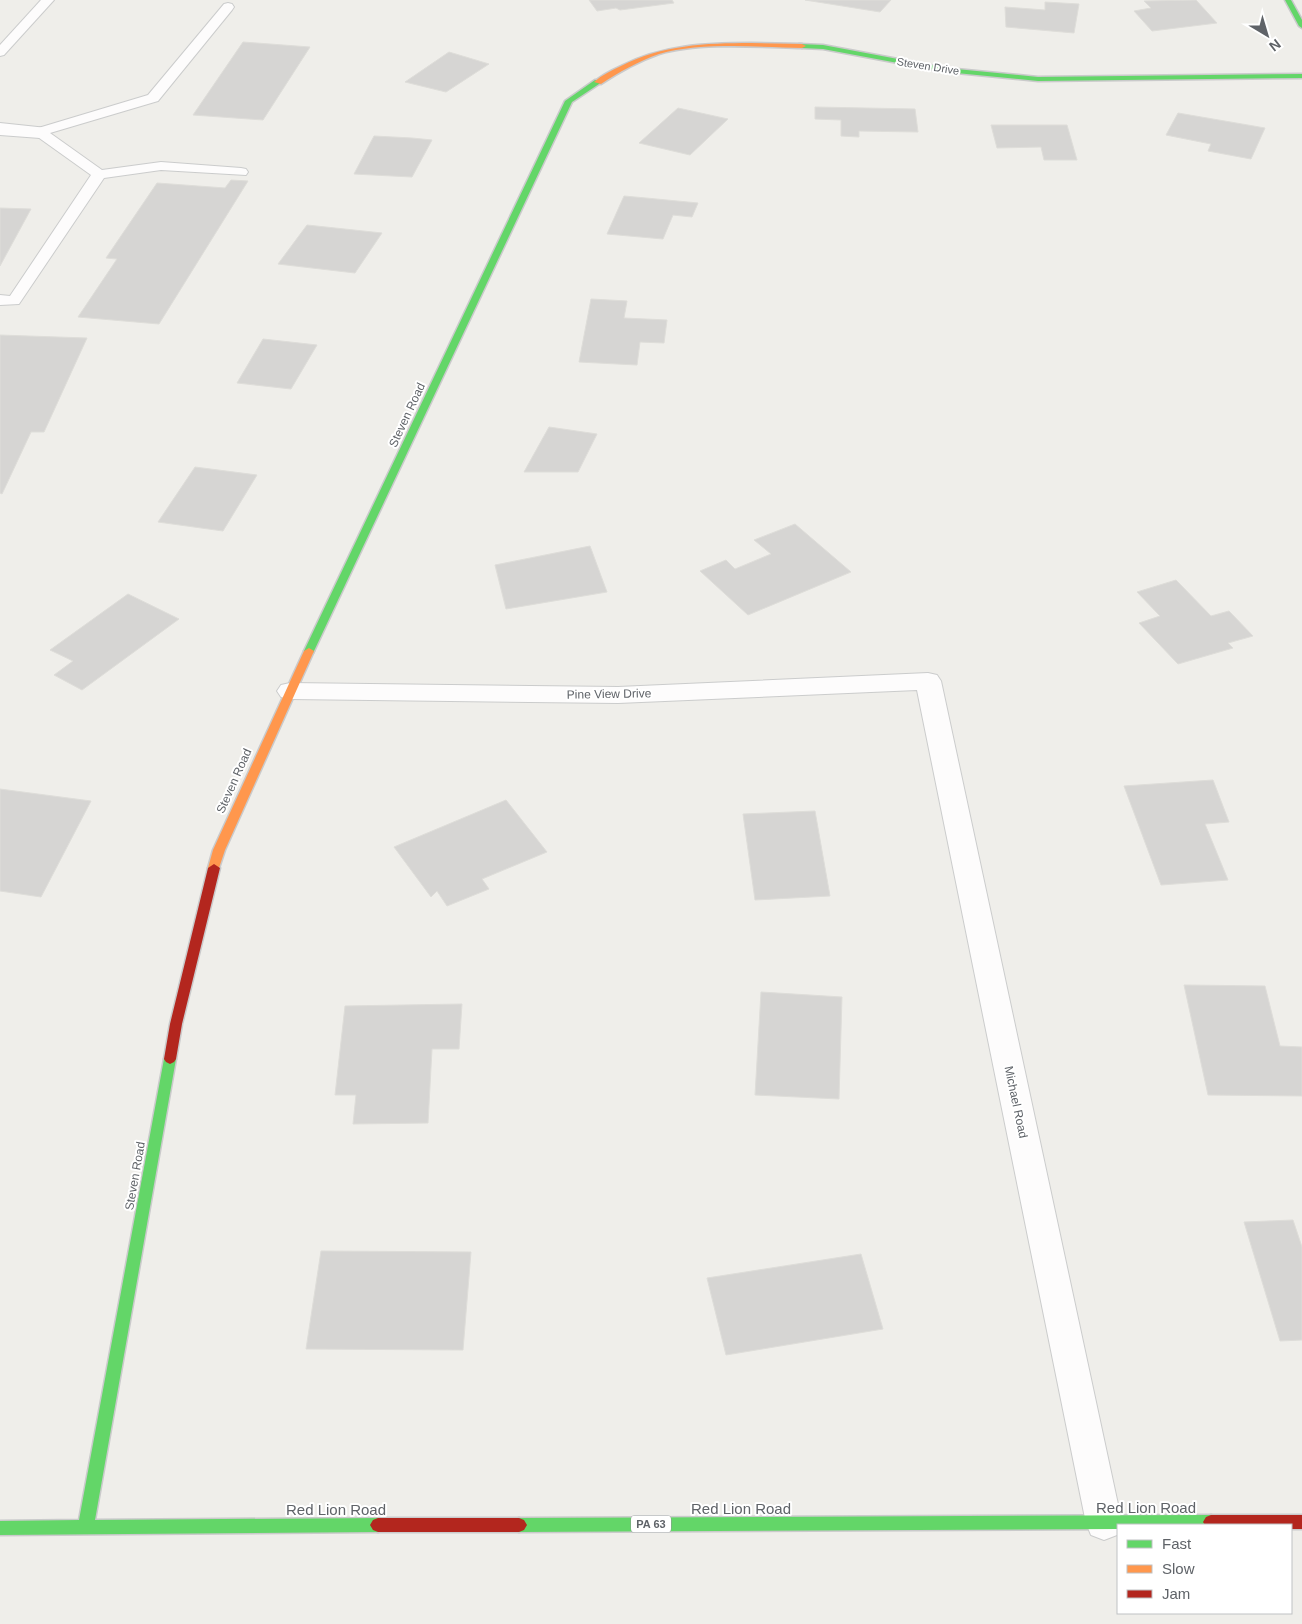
<svg xmlns="http://www.w3.org/2000/svg" width="1302" height="1624" font-family="Helvetica,sans-serif">
<style>
.building{fill:#d6d5d3;stroke:#deddd9}
.lines{fill:none;stroke-linecap:round;stroke-linejoin:round}
.lane-casing{stroke:#cbcccc;stroke-width:2}
.street-casing{stroke:#cbcccc;stroke-width:2}
.fast-casing{stroke:#cacacb;stroke-width:3}
.slow-casing{stroke:#cacacb;stroke-width:3}
.jam-casing{stroke:#cacacb;stroke-width:3}
.lane{fill:#fdfcfc;fill-rule:evenodd}
.street{fill:#fdfcfc;fill-rule:evenodd}
.fast{fill:#63d668;fill-rule:evenodd}
.slow{fill:#ff974d;fill-rule:evenodd}
.jam{fill:#b3261e;fill-rule:evenodd}
.labels{text-anchor:middle;stroke-width:4;stroke-linejoin:round;paint-order:stroke}
.far-street-label{font-size:11px;fill:#5f6368;stroke:#fff}
.shield{fill:#fff;stroke:#8f9295;stroke-width:1}
.shield-label{font-size:11px;font-weight:bold;fill:#5f6368}
.street-label{font-size:12px;fill:#5f6368;stroke:#fff}
.near-street-label{font-size:15px;fill:#5f6368;stroke:#fff}
</style>
<rect width="100%" height="100%" fill="#efeeea"/>
<g class="building">
<polygon points="589,0 672,0 674,3 620,10 616,8 597,11"/>
<polygon points="805,0 891,0 880,12"/>
<polygon points="1196,0 1217,23 1152,31 1134,11 1151,8 1144,1"/>
<polygon points="1045,2 1079,4 1074,33 1006,27 1005,7 1045,10"/>
<polygon points="243,42 310,47 263,120 193,115"/>
<polygon points="449,52 489,64 446,92 405,82"/>
<polygon points="815,107 915,109 918,132 859,131 859,137 841,136 841,120 815,119"/>
<polygon points="678,108 728,119 690,155 639,143"/>
<polygon points="1178,113 1242,124 1265,128 1251,159 1208,151 1211,144 1166,135"/>
<polygon points="991,125 1067,125 1077,160 1044,160 1041,147 997,148"/>
<polygon points="374,136 412,138 432,140 412,177 354,174"/>
<polygon points="231,180 248,181 159,324 78,317 117,259 106,258 157,183 225,188"/>
<polygon points="624,196 646,198 698,203 692,217 673,215 663,239 607,234"/>
<polygon points="0,208 31,209 0,266"/>
<polygon points="307,225 382,233 355,273 278,264"/>
<polygon points="591,299 627,301 624,318 667,320 664,343 640,342 637,365 579,362"/>
<polygon points="0,335 87,338 44,432 31,432 2,494 0,493"/>
<polygon points="263,339 317,345 291,389 237,383"/>
<polygon points="549,427 597,434 578,472 524,472"/>
<polygon points="195,467 257,475 223,531 158,522"/>
<polygon points="795,524 851,572 748,615 700,571 726,560 735,569 771,554 754,540"/>
<polygon points="590,546 607,592 506,609 495,565"/>
<polygon points="1176,580 1211,616 1229,611 1253,636 1228,643 1233,648 1178,664 1139,623 1160,616 1137,592"/>
<polygon points="128,594 179,619 82,690 54,675 73,661 50,650"/>
<polygon points="1213,780 1229,822 1205,824 1228,880 1161,885 1124,786"/>
<polygon points="0,789 91,801 41,897 0,891"/>
<polygon points="506,800 547,852 482,879 489,889 447,906 437,891 431,897 394,847"/>
<polygon points="815,811 830,896 755,900 743,814"/>
<polygon points="1184,985 1265,986 1280,1046 1302,1047 1302,1096 1208,1095"/>
<polygon points="761,992 842,997 839,1099 755,1095"/>
<polygon points="462,1004 459,1049 432,1049 428,1123 353,1124 356,1095 335,1095 345,1006"/>
<polygon points="1293,1220 1302,1247 1302,1340 1280,1341 1244,1222"/>
<polygon points="321,1251 471,1252 463,1350 306,1349"/>
<polygon points="861,1254 883,1329 726,1355 707,1278"/>
</g>
<g class="lines">
<defs>
<g id="lane">
<polygon points="41,0 54,0 4,55 0,56 0,45"/>
<polygon points="228,3 232,4 234,7 232,10 158,101 50,133 102,170 161,162 241,168 246,169 248,172 246,175 161,170 104,178 19,304 0,305 0,295 10,296 91,175 35,135 33,132 35,129 148,95 224,4"/>
</g>
<g id="street">
<polygon points="0,123 47,128 49,132 47,136 40,138 0,135"/>
<polygon points="928,673 937,675 941,681 1122,1523 1118,1525 1117,1535 1104,1540 1091,1535 1086,1523 917,690 618,703 290,699 281,697 277,691 281,685 290,683 618,687"/>
</g>
<g id="fast">
<polygon points="1285,0 1291,0 1302,20 1302,28 1299,26"/>
<polygon points="799,44 823,45 946,68 1038,77 1302,74 1302,78 1038,81 946,72 823,49 802,48 798,46"/>
<polygon points="595,80 602,82 572,102 314,651 313,653 305,653 304,651 565,101"/>
<polygon points="170,1054 174,1056 176,1059 95,1520 378,1518 383,1520 386,1525 383,1530 378,1532 0,1535 0,1521 79,1520 164,1059 166,1056"/>
<polygon points="1211,1515 1216,1517 1219,1522 1217,1525 1118,1525 1118,1529 519,1532 514,1530 511,1525 514,1520 519,1518"/>
</g>
<g id="slow">
<path d="M751 43 802 44 806 46 802 48C760 47 700 42 659 54 639 61 619 72 601 84L594 82C602 75 612 70 621 66 662 45 705 43 751 43Z"/>
<polygon points="309,648 314,651 225,850 218,871 210,871 208,868 213,850 304,651"/>
</g>
<g id="jam">
<polygon points="214,864 220,868 182,1024 176,1059 174,1062 170,1064 166,1062 164,1059 170,1024 208,868"/>
<polygon points="1211,1515 1302,1515 1302,1529 1291,1529 1291,1525 1205,1525 1203,1522 1206,1517"/>
<polygon points="378,1518 519,1518 524,1520 527,1525 524,1530 519,1532 378,1532 373,1530 370,1525 373,1520"/>
</g>
</defs>
<use href="#lane" class="lane-casing"/>
<use href="#street" class="street-casing"/>
<use href="#fast" class="fast-casing"/>
<use href="#slow" class="slow-casing"/>
<use href="#jam" class="jam-casing"/>
<use href="#lane" class="lane"/>
<use href="#street" class="street"/>
<use href="#fast" class="fast"/>
<use href="#slow" class="slow"/>
<use href="#jam" class="jam"/>
</g>
<g class="labels">
<g class="far-street-label">
<text transform="translate(928 66) rotate(9)" y="4">Steven Drive</text>
</g>
<rect class="shield" x="631" y="1515.5" width="40" height="17" rx="4"/>
<g class="shield-label">
<text x="651" y="1528">PA 63</text>
</g>
<g class="street-label">
<text transform="translate(407 415) rotate(-65)" y="4">Steven Road</text>
<text transform="translate(609 694) rotate(-1)" y="4">Pine View Drive</text>
<text transform="translate(234 781) rotate(-66)" y="4">Steven Road</text>
<text transform="translate(1016 1102) rotate(78)" y="4">Michael Road</text>
<text transform="translate(135 1176) rotate(-80)" y="4">Steven Road</text>
</g>
<g class="near-street-label">
<text x="1146" y="1513">Red Lion Road</text>
<text x="741" y="1514">Red Lion Road</text>
<text x="336" y="1515">Red Lion Road</text>
</g>
</g>
<rect x="1117" y="1524" width="175" height="90" fill="#ffffff" stroke="#bfc1c3"/>
<rect x="1127" y="1540" width="25" height="8" fill="#63d668" stroke="#bfc1c3"/>
<text x="1162" y="1549" font-size="15" fill="#5f6368">Fast</text>
<rect x="1127" y="1565" width="25" height="8" fill="#ff974d" stroke="#bfc1c3"/>
<text x="1162" y="1574" font-size="15" fill="#5f6368">Slow</text>
<rect x="1127" y="1590" width="25" height="8" fill="#b3261e" stroke="#bfc1c3"/>
<text x="1162" y="1599" font-size="15" fill="#5f6368">Jam</text>
<g transform="translate(1267 35) rotate(142)" stroke="#ffffff" stroke-width="4" paint-order="stroke">
<path d="M0-4L9 19L0 12L-9 19Z" fill="#5f6368"/>
<text y="-8" font-size="14" font-weight="bold" text-anchor="middle" fill="#5f6368">N</text>
</g>
</svg>
